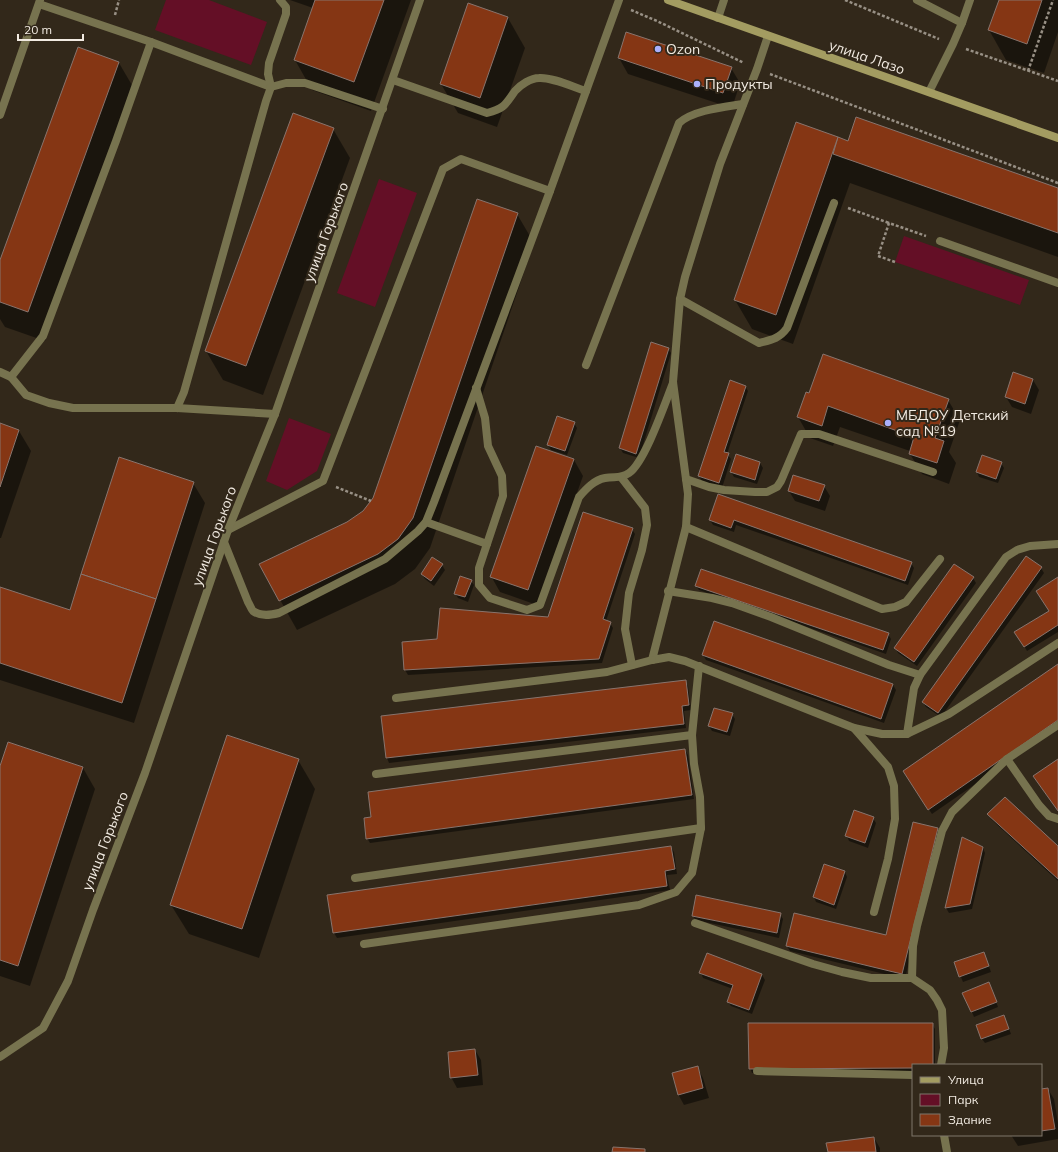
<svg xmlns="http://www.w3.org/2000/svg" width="1058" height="1152" font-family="Mulish,sans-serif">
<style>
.green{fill:#640f26}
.shadow{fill:#0007}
.building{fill:#853614;stroke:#88746d}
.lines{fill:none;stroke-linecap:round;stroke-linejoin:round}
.path{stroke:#989085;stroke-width:2.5;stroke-dasharray:3 2;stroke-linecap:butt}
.service{stroke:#77734f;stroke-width:8}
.minor{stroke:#77734f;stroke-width:8}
.secondary{stroke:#a39c61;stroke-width:8}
.poi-dot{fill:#aab0fc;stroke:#32281a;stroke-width:1.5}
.labels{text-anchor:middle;stroke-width:4;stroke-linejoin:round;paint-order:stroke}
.poi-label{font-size:14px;fill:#f2ebe2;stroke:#32281a;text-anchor:start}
.street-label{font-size:14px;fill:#f2ebe2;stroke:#32281a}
</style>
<rect width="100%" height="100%" fill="#32281a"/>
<g class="green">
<polygon points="166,0 209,0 267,22 251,65 155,30"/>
<polygon points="379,179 417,193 375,307 337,293"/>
<polygon points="904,236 1029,280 1020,305 895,262"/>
<polygon points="289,418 331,434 317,471 287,490 266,481"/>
</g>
<g class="shadow">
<polygon points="290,0 411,0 371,111 312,90 295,60 313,8"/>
<polygon points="1000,0 1058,0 1058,32 1044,73 1006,60 989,30"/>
<polygon points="469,4 508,18 525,48 497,127 458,113 441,84"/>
<polygon points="627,33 731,68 740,83 732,108 628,74 619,58"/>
<polygon points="79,48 119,63 136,92 45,341 5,327 0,319 0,263"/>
<polygon points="796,124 848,142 1058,189 1058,257 850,183 793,344 752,329 735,300"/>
<polygon points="333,129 350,158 263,395 223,380 206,351"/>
<polygon points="517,214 534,243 430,548 415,569 395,584 297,630 260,564 348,523 364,512 374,499"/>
<polygon points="668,348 671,353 639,458 623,453 620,448"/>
<polygon points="1014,374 1033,380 1039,390 1031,414 1012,407 1006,397"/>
<polygon points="745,386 748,391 727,454 731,459 722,488 702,481 699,476"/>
<polygon points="806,393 948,400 960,420 949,452 956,463 949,484 922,474 910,454 910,451 840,427 833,446 810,438 798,417"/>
<polygon points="574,423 577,428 567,455 551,450 548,445"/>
<polygon points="0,424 19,431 31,451 1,538 0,538"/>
<polygon points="537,447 574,460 583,476 537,605 500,592 491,576"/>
<polygon points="760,463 763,468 757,484 734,477 731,472"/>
<polygon points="1001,463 1004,468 998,483 979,477 977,472"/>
<polygon points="193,483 205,503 134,723 0,680 0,588 71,611"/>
<polygon points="824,486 830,496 825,511 795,501 789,491"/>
<polygon points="719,496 911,563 914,568 908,585 736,525 734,532 713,525 710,520"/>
<polygon points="632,529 635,534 606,621 610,623 613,628 602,663 408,675 405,670 403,643 438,639 549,618"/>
<polygon points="442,565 445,570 434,586 425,579 422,574"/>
<polygon points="1041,568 1044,573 941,717 926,707 923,702"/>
<polygon points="973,578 976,583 917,666 898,653 896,648"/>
<polygon points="1058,578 1058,632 1027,651 1019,637 1050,611"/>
<polygon points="471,581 474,585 468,602 458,598 455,593"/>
<polygon points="696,586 888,634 891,639 886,654 699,590"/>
<polygon points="714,623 893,685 896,690 884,723 706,660 703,655"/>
<polygon points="1058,665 1058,727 932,814 907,776"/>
<polygon points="685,681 688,686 691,710 684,711 686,728 389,763 387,758 382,717"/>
<polygon points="732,714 735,719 730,736 712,731 709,726"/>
<polygon points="9,743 83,768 95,789 30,986 0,976 0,770"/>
<polygon points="685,750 688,755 694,799 370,843 367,838"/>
<polygon points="298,760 315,789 259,958 189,934 171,905"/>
<polygon points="988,814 1058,847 1058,881 991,819"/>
<polygon points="873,818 876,823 868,848 849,841 847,836"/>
<polygon points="937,828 940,833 905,979 790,951 787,946 886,936"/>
<polygon points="963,839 983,848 985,853 972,909 949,913 946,908"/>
<polygon points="671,847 674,852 677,874 667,875 670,890 337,938 334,933"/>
<polygon points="825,865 845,872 847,877 836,909 816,902 814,897"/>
<polygon points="780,914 783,919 779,938 696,920 693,916"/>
<polygon points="986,958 991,972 963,982 955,963"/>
<polygon points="701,973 762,975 765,980 752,1014 731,1006 728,1002 733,989 703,978"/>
<polygon points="991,988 998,1007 974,1017 964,993"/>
<polygon points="1006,1021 1011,1034 985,1043 982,1039"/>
<polygon points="932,1024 935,1029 935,1065 913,1065 913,1073 752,1073 750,1068"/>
<polygon points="475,1050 481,1060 483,1085 457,1088 451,1077"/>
<polygon points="697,1067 703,1078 709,1098 684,1105 678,1094"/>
<polygon points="1048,1089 1054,1099 1058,1123 1058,1139 1018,1146 1011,1135 1041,1135 1041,1090"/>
<polygon points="874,1138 880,1148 880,1152 829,1152"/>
</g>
<g class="building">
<polygon points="315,0 384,0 354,82 294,60"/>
<polygon points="999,0 1042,0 1027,44 988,30"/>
<polygon points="468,3 508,17 480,98 440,84"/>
<polygon points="626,32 732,67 723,93 618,58"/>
<polygon points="78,47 119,62 28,312 0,302 0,260"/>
<polygon points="293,113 334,128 246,366 205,351"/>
<polygon points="856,117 1058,188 1058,233 833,154 838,137 848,141"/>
<polygon points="796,122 838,137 776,315 734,300"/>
<polygon points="477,199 518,213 413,518 398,539 378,554 279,601 259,564 347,522 363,511 373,498"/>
<polygon points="651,342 669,348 636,454 619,448"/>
<polygon points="823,354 949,399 935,438 944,441 937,463 909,454 914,437 828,406 822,426 797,417 806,392 809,393"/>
<polygon points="1013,372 1033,379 1025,404 1005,397"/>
<polygon points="730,380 746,386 724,452 729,453 719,483 698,476"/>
<polygon points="557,416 575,422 565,451 547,445"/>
<polygon points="0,423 19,430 0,487"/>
<polygon points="536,446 574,459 528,590 490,577"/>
<polygon points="736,454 760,462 755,480 730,472"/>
<polygon points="982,455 1002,462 996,479 976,472"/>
<polygon points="119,457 194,482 156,599 81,574"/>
<polygon points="793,475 825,485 819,501 788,491"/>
<polygon points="718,494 912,562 905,581 734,520 731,528 709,520"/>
<polygon points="583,512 633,528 603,619 611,622 599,659 404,670 402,642 437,639 440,608 548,617"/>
<polygon points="1026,556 1042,567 938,713 922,702"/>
<polygon points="432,557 443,564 431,581 421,574"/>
<polygon points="954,564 974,577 914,662 894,648"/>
<polygon points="701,569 889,633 883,650 695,586"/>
<polygon points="81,574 156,599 122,703 0,663 0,587 70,610"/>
<polygon points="460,576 472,580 465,597 454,594"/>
<polygon points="1058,577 1058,625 1024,647 1014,632 1049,611 1036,591"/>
<polygon points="714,621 893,684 881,719 702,655"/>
<polygon points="1058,664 1058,720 928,810 903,771"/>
<polygon points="686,680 689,705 682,706 684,724 386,758 381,716"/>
<polygon points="714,708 733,713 727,732 708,726"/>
<polygon points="227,735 299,759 242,929 170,905"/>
<polygon points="8,742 83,767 18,966 0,960 0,766"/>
<polygon points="685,749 692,795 366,839 364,818 371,817 368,792"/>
<polygon points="1058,759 1058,811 1033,776"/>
<polygon points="1005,797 1058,846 1058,879 987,814"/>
<polygon points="854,810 874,817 865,843 845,836"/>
<polygon points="913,822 938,828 902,974 786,946 794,913 886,935"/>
<polygon points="962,837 983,847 970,904 945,908"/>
<polygon points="671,846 675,869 665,871 667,886 333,933 327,895"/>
<polygon points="824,864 845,871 834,905 813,897"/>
<polygon points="696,895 781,913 777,933 692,916"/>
<polygon points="984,952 989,966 959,977 954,962"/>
<polygon points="707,953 762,974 749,1010 727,1002 733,985 699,973"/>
<polygon points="989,982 997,1002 971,1012 962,993"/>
<polygon points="1004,1015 1009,1029 981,1039 976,1025"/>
<polygon points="748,1023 933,1023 933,1065 913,1065 913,1068 749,1069"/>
<polygon points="475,1049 478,1075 450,1078 448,1052"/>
<polygon points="698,1066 703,1088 678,1095 672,1073"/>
<polygon points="1048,1088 1055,1129 1041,1131 1041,1089"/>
<polygon points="874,1137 876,1152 828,1152 826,1143"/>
<polygon points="613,1147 645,1149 645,1152 612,1152"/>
</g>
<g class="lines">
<g class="path">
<polyline points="845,0 939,39"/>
<polyline points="631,10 657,21 744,63"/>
<polyline points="115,15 119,0"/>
<polyline points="966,49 1058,81"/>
<polyline points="1028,71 1053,0"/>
<polyline points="770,74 1058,183"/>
<polyline points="848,208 889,223"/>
<polyline points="895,262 878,256 889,223 926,236"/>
<polyline points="336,487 371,501"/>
</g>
<g class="service">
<polyline points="917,0 962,23"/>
<polyline points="39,4 151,42 271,87"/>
<polyline points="768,36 757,69 720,164 685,277 680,299 673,382 688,494 686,527 652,660 669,657 685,661 854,728 882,734 907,734 949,714 1058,643"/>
<polyline points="151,42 116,141 43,336 11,377 26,395 49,403 73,408 177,408 275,414"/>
<path d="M393 80 487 113C505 108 505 105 515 91 520 85 531 78 539 78 552 77 573 87 586 91"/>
<polyline points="271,87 268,74 269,63 286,14 286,7 280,0"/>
<polyline points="929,92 953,44 962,23 970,0"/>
<polyline points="940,241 1058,283"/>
<path d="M680 299 759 343C771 340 779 339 787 328L834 203"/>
<path d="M586 365 679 123C693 110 725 107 743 104"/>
<polyline points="0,372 11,377"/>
<path d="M476 388 485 418 488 446 502 476 503 496 479 568V585L490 598 527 610 540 605 579 497C586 489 594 480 605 478 615 476 620 479 629 473 645 462 665 403 673 383"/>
<polyline points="177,408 184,392 266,101 271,87 286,83 305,83 383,109"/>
<polyline points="621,477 645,508 647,525 642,550 629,593 625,629 632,665"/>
<polyline points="686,479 709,487 724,490 755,492 767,492 777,487 781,481 801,434 819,434 933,472"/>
<polyline points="426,522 487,544"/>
<polyline points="686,527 882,609 895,607 906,602 940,559"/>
<polyline points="228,530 323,481 443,169 461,159 550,191 619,0"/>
<path d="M224 542 248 602C250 605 251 609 253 611 261 617 271 615 279 613L385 559 418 531 426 522 434 502 550 191"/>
<polyline points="668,591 712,598 732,603 771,617 889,665 920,675"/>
<polyline points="396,698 607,672 652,660"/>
<polyline points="854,728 888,767 894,786 895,819 888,859 874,912"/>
<polyline points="907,734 914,688 920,675 1006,557 1017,550 1030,546 1058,544"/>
<polyline points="1007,759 1039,805 1049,816 1058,819"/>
<polyline points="376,774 692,735"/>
<polyline points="355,878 701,828"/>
<polyline points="695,923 813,964 842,972 871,978 912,978 930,990 937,1000 942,1010 944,1048 941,1065"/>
<polyline points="364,944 639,905 676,892 692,873 701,828 700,797 694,764 692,735 699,666"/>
<polyline points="912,978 913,946 917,926 942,831 952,812 1007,759 1058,725"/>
<polyline points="757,1071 913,1075"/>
<polyline points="944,1135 947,1152"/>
</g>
<g class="minor">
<polyline points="718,18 724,0"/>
<polyline points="0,115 40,0"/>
<polyline points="0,1057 43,1028 68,981 93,910 145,773 228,530 275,414 420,0"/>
</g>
<polyline class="secondary" points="668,0 1058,138"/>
</g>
<g class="poi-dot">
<circle cx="658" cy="49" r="4"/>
<circle cx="697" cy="84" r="4"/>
<circle cx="888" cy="423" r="4"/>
</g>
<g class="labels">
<g class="poi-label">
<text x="666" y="54">Ozon</text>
<text x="705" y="89">Продукты</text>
<text x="896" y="420">МБДОУ Детский<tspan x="896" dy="16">сад №19</tspan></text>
</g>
<g class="street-label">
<text transform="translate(867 57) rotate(19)" y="5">улица Лазо</text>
<text transform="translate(326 232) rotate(-70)" y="5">улица Горького</text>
<text transform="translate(214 536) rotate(-70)" y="5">улица Горького</text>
<text transform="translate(105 841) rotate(-69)" y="5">улица Горького</text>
</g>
</g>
<rect x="912" y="1064" width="130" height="72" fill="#32281a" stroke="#7f766a"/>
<rect x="920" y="1077" width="20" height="6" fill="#a39c61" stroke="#7f766a"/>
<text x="948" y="1084" font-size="12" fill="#f2ebe2">Улица</text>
<rect x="920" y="1094" width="20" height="12" fill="#640f26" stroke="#7f766a"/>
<text x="948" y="1104" font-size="12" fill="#f2ebe2">Парк</text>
<rect x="920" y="1114" width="20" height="12" fill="#853614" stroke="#7f766a"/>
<text x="948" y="1124" font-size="12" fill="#f2ebe2">Здание</text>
<path d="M18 34v6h65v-6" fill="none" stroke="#f2ebe2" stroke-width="2"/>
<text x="24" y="34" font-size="12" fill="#f2ebe2" stroke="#32281a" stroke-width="3" paint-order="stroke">20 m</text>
</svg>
